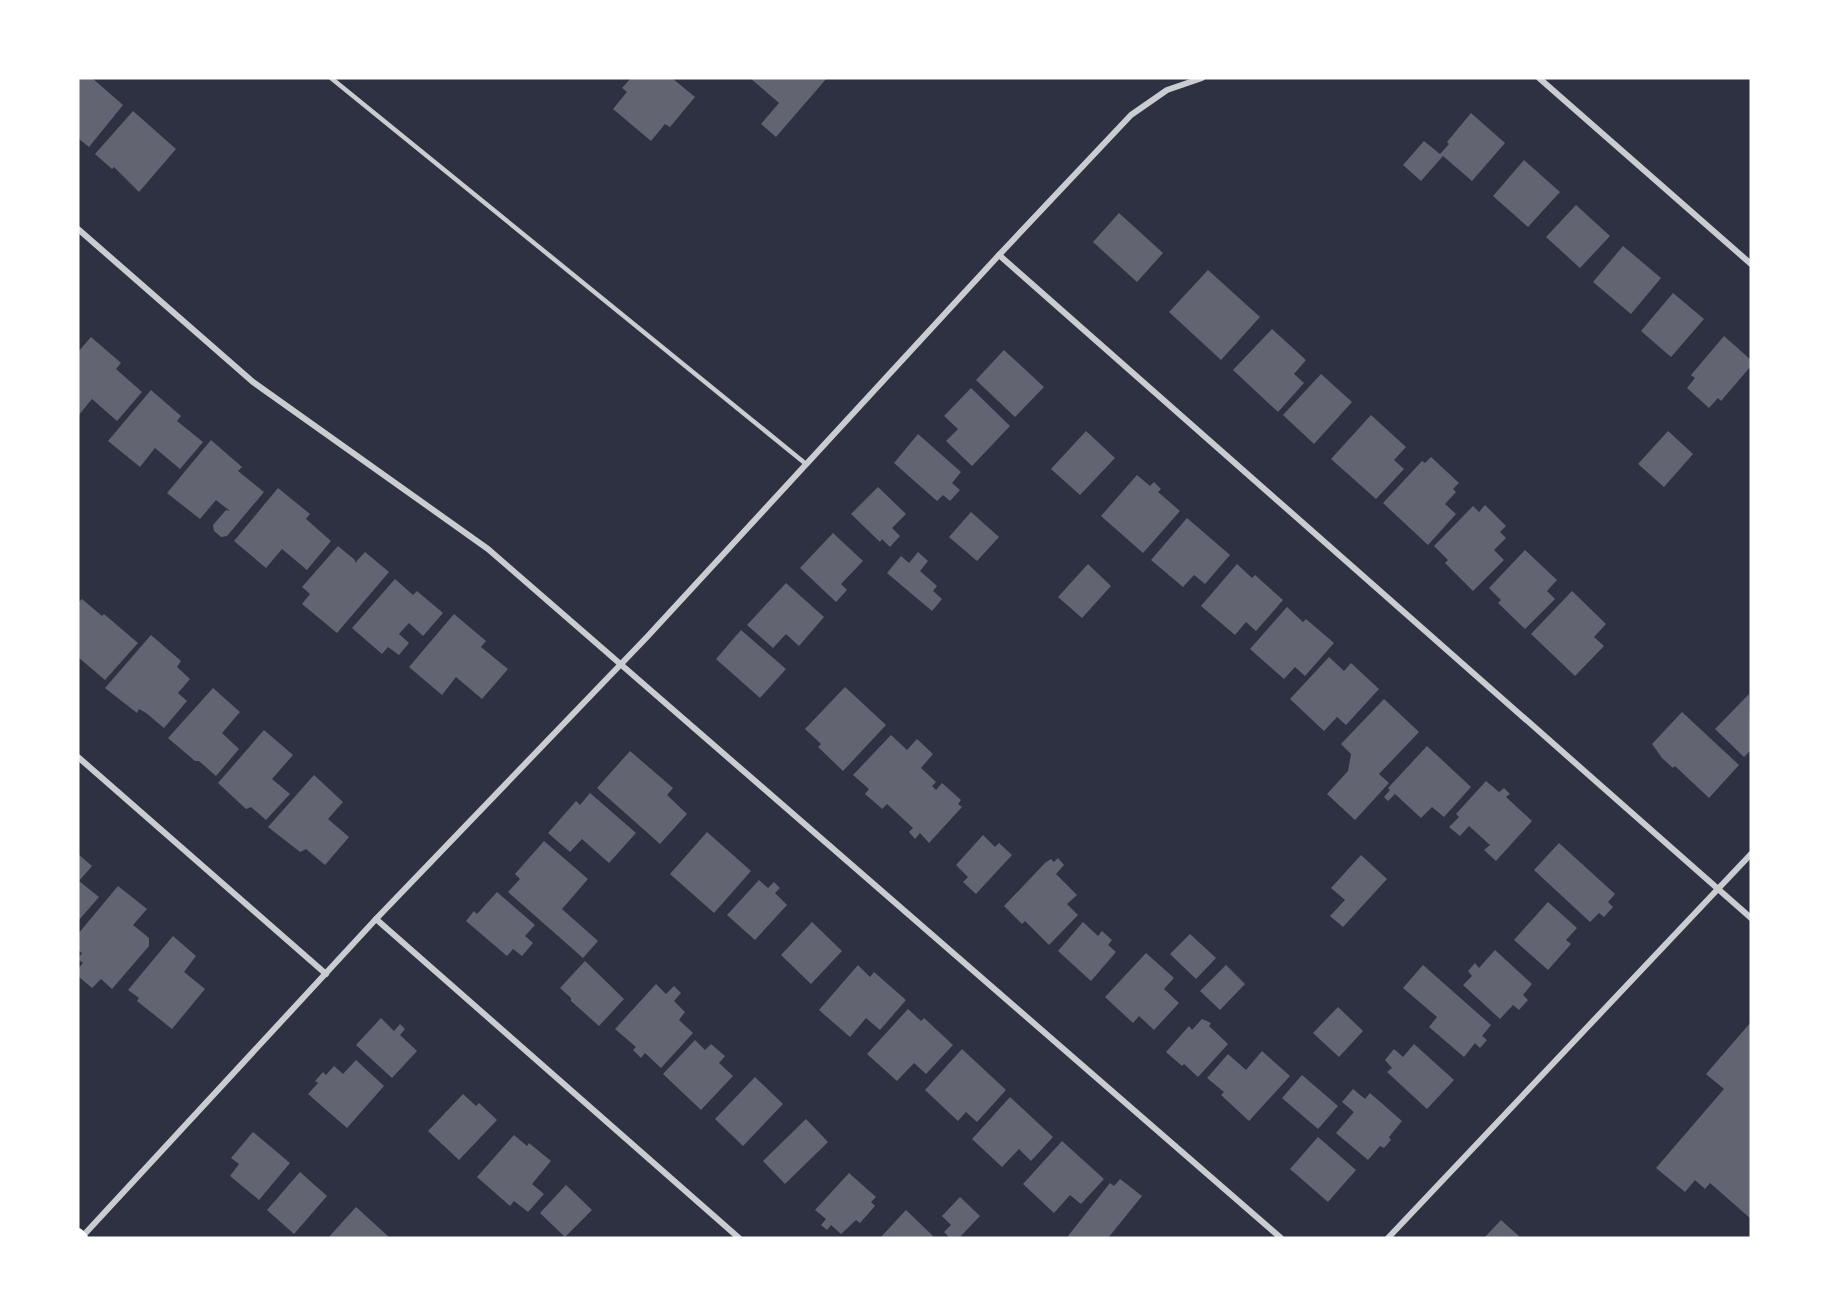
<svg xmlns="http://www.w3.org/2000/svg" width="1829" height="1316" font-family="Lato,sans-serif">
<style>
.building{fill:#626471}
.lines{fill:none;stroke-linecap:round;stroke-linejoin:round}
.service{stroke:#caccd0;stroke-width:4.5}
.minor{stroke:#caccd0;stroke-width:6}
.secondary{stroke:#fff;stroke-width:12}
</style>
<rect width="100%" height="100%" fill="#2d3142"/>
<g class="building">
<polygon points="78,78 92,78 123,105 89,147 78,138"/>
<polygon points="631,78 672,78 695,97 670,127 665,124 651,141 613,109 627,92 622,88"/>
<polygon points="750,78 827,78 776,137 761,124 779,103"/>
<polygon points="133,111 176,149 139,192 114,167 112,169 95,154"/>
<polygon points="1471,113 1505,143 1472,181 1443,156 1421,181 1403,165 1424,141 1440,154 1449,144 1447,142"/>
<polygon points="1524,160 1560,192 1528,227 1493,196"/>
<polygon points="1576,205 1610,236 1580,268 1546,237"/>
<polygon points="1119,213 1163,253 1137,282 1093,242"/>
<polygon points="1623,246 1661,278 1631,314 1593,282"/>
<polygon points="1208,270 1260,317 1221,360 1169,312"/>
<polygon points="1673,293 1704,319 1671,357 1641,331"/>
<polygon points="1272,329 1306,360 1294,374 1304,383 1278,412 1233,370"/>
<polygon points="1724,336 1751,360 1751,366 1721,401 1718,398 1709,408 1687,388 1695,378 1691,375"/>
<polygon points="91,337 121,363 116,369 142,392 117,421 92,399 78,416 78,352"/>
<polygon points="1004,350 1044,387 1015,417 976,380"/>
<polygon points="1321,374 1352,402 1314,444 1283,415"/>
<polygon points="971,388 1010,426 972,466 946,441 958,429 944,416"/>
<polygon points="151,390 181,416 177,421 203,442 180,469 155,448 140,467 108,441"/>
<polygon points="1371,415 1406,447 1394,460 1404,469 1376,499 1331,459"/>
<polygon points="1086,431 1115,458 1080,495 1051,469"/>
<polygon points="1668,431 1693,454 1664,487 1638,464"/>
<polygon points="918,434 961,472 952,483 960,490 950,501 943,495 937,501 894,463"/>
<polygon points="211,440 242,467 238,471 264,492 227,536 221,537 214,531 213,525 226,510 230,511 216,500 200,519 167,493"/>
<polygon points="1431,457 1459,483 1453,489 1456,492 1445,504 1456,514 1428,545 1383,503 1422,461 1425,463"/>
<polygon points="1137,475 1150,486 1154,482 1161,489 1158,492 1180,511 1143,553 1101,516"/>
<polygon points="878,487 906,514 892,528 900,536 890,547 882,539 880,542 851,514"/>
<polygon points="278,488 310,514 306,519 331,541 307,570 282,549 266,568 234,541"/>
<polygon points="1485,505 1506,526 1500,532 1506,538 1494,550 1504,560 1473,591 1445,563 1448,560 1434,546 1473,506 1479,512"/>
<polygon points="971,512 999,537 977,561 949,537"/>
<polygon points="1187,518 1230,555 1205,584 1194,575 1183,587 1151,560"/>
<polygon points="833,533 863,561 841,584 847,590 836,602 800,568"/>
<polygon points="338,546 355,560 355,563 365,552 389,572 337,633 302,604 310,594 302,587"/>
<polygon points="1525,550 1557,580 1547,591 1555,599 1525,629 1498,603 1501,600 1489,588"/>
<polygon points="918,552 928,561 920,571 937,586 933,591 942,599 932,611 887,573 901,556 909,563"/>
<polygon points="1088,564 1111,586 1082,618 1058,597"/>
<polygon points="1237,564 1252,578 1255,575 1283,600 1256,631 1246,622 1235,635 1201,606"/>
<polygon points="395,579 413,595 417,591 443,613 423,636 409,623 399,634 409,643 399,655 388,647 382,654 352,628"/>
<polygon points="786,583 824,617 799,646 786,634 773,648 747,625"/>
<polygon points="1572,591 1606,624 1594,637 1604,646 1575,676 1531,634"/>
<polygon points="82,599 102,616 104,614 138,643 105,680 78,657 78,603"/>
<polygon points="1287,607 1303,622 1306,619 1334,643 1305,676 1295,667 1284,679 1250,649"/>
<polygon points="454,614 486,641 481,647 508,669 482,699 456,677 442,695 409,667"/>
<polygon points="741,630 786,669 760,698 716,659"/>
<polygon points="151,635 181,661 177,667 190,679 178,693 187,701 164,728 146,713 139,709 137,713 105,688"/>
<polygon points="1329,657 1344,671 1351,663 1379,689 1346,725 1337,717 1324,731 1290,699"/>
<polygon points="845,687 886,725 843,771 818,747 821,744 805,729"/>
<polygon points="213,688 240,712 222,733 239,749 216,776 199,761 195,761 168,738"/>
<polygon points="1749,694 1751,750 1744,757 1715,729"/>
<polygon points="1384,699 1419,732 1379,774 1389,783 1355,820 1327,794 1348,771 1351,754 1341,744"/>
<polygon points="1682,712 1739,765 1709,798 1675,766 1673,768 1662,758 1652,744"/>
<polygon points="264,730 293,755 272,779 290,794 266,820 251,807 246,809 218,783"/>
<polygon points="891,735 907,750 917,739 933,754 921,768 936,782 932,786 936,790 942,783 961,800 958,804 962,807 929,843 920,833 915,839 909,832 913,828 887,804 882,809 879,806 865,794 869,789 853,775"/>
<polygon points="1427,746 1471,787 1444,817 1432,807 1421,818 1395,794 1388,801 1384,797 1390,790 1388,788"/>
<polygon points="630,751 673,788 667,795 687,814 660,844 597,788"/>
<polygon points="314,775 343,802 328,819 349,837 325,865 306,849 300,852 268,827"/>
<polygon points="1486,781 1499,792 1504,788 1510,794 1506,797 1532,821 1496,861 1484,850 1490,845 1469,826 1460,836 1449,827 1459,817 1456,814"/>
<polygon points="590,793 636,833 609,863 582,839 570,852 548,833 576,801 580,805"/>
<polygon points="707,832 751,871 714,913 670,874"/>
<polygon points="983,835 995,847 999,843 1012,855 976,894 963,882 968,877 956,865"/>
<polygon points="544,841 588,879 562,909 598,941 583,958 508,892 520,879 515,874"/>
<polygon points="1559,843 1615,894 1608,902 1613,907 1604,917 1599,913 1590,922 1534,870"/>
<polygon points="78,854 92,866 79,881 99,897 78,921"/>
<polygon points="1361,855 1387,879 1343,927 1330,916 1345,900 1331,888"/>
<polygon points="1058,858 1064,865 1056,874 1077,895 1067,904 1078,915 1049,945 1025,921 1022,924 1004,906 1045,863 1051,859 1054,862"/>
<polygon points="759,880 768,888 774,882 780,888 775,893 787,905 755,940 727,915"/>
<polygon points="118,886 147,909 133,925 149,938 149,946 112,989 101,979 92,988 78,976 78,969 83,963 78,959 82,953 78,950 78,934"/>
<polygon points="497,892 535,925 525,936 533,943 522,956 513,949 507,956 466,921 474,911 477,914"/>
<polygon points="1548,902 1577,928 1566,940 1571,944 1548,970 1514,940"/>
<polygon points="812,922 842,951 811,984 781,955"/>
<polygon points="1083,922 1098,936 1102,931 1112,940 1108,945 1116,952 1091,981 1058,951"/>
<polygon points="1190,934 1216,958 1196,979 1170,954"/>
<polygon points="173,936 196,956 184,972 205,989 172,1029 137,1001 139,998 128,990"/>
<polygon points="1495,950 1532,984 1523,995 1528,1000 1519,1010 1513,1005 1500,1019 1463,985 1472,976 1468,971 1475,963 1479,968"/>
<polygon points="1146,953 1174,978 1164,989 1179,1003 1154,1030 1139,1016 1133,1023 1105,997"/>
<polygon points="585,961 624,999 599,1026 571,1001 571,998 560,988"/>
<polygon points="858,965 870,977 874,972 906,1000 880,1030 866,1018 850,1037 819,1010"/>
<polygon points="1226,965 1245,984 1220,1010 1200,991"/>
<polygon points="1423,965 1491,1025 1482,1036 1487,1040 1480,1048 1475,1043 1464,1057 1429,1027 1437,1017 1403,988"/>
<polygon points="656,984 666,994 674,986 681,993 674,1001 685,1012 679,1020 693,1033 661,1068 645,1053 641,1058 633,1050 636,1047 615,1029"/>
<polygon points="1338,1007 1363,1031 1339,1057 1313,1033"/>
<polygon points="908,1009 921,1021 924,1018 953,1045 926,1074 914,1063 897,1081 867,1054"/>
<polygon points="381,1018 394,1031 400,1024 405,1029 400,1035 417,1051 392,1078 356,1045"/>
<polygon points="1202,1019 1211,1023 1209,1026 1228,1044 1198,1077 1184,1064 1182,1066 1166,1052 1189,1026 1192,1030"/>
<polygon points="1751,1022 1751,1219 1710,1183 1705,1189 1695,1180 1685,1192 1656,1168 1724,1089 1706,1074"/>
<polygon points="695,1040 705,1050 711,1044 725,1056 719,1063 733,1076 701,1110 663,1074"/>
<polygon points="1414,1044 1454,1080 1427,1109 1387,1072 1392,1068 1385,1060 1394,1049 1403,1057"/>
<polygon points="962,1049 1006,1090 977,1122 966,1112 958,1121 925,1090"/>
<polygon points="1262,1051 1290,1076 1249,1121 1221,1095 1224,1092 1207,1078 1228,1054 1246,1070"/>
<polygon points="356,1060 384,1086 347,1128 308,1094 318,1083 315,1081 323,1072 326,1075 334,1066 343,1074"/>
<polygon points="1302,1075 1338,1106 1318,1129 1282,1098"/>
<polygon points="755,1077 783,1104 743,1146 715,1119"/>
<polygon points="1353,1089 1365,1099 1370,1093 1402,1121 1389,1137 1391,1140 1384,1148 1380,1146 1368,1160 1336,1133 1354,1112 1342,1102"/>
<polygon points="463,1094 476,1106 479,1103 497,1120 459,1160 428,1131"/>
<polygon points="1010,1097 1053,1137 1031,1161 1019,1149 1002,1167 972,1139"/>
<polygon points="806,1119 828,1142 785,1184 763,1161"/>
<polygon points="253,1132 290,1163 259,1200 230,1176 239,1164 231,1158"/>
<polygon points="514,1135 527,1146 529,1143 551,1161 532,1184 544,1194 528,1212 514,1201 510,1206 477,1177"/>
<polygon points="1318,1137 1356,1170 1328,1202 1290,1169"/>
<polygon points="1062,1141 1104,1179 1081,1204 1070,1195 1054,1213 1023,1184"/>
<polygon points="300,1172 327,1196 294,1234 267,1210"/>
<polygon points="849,1173 876,1197 871,1202 875,1206 860,1223 856,1220 841,1234 831,1225 827,1230 821,1225 826,1219 815,1210"/>
<polygon points="1120,1179 1142,1196 1108,1238 1070,1238 1068,1236 1110,1183 1114,1186"/>
<polygon points="566,1185 592,1210 565,1237 540,1213"/>
<polygon points="960,1197 980,1216 959,1238 950,1238 944,1232 951,1225 942,1216"/>
<polygon points="356,1207 390,1238 328,1238"/>
<polygon points="906,1210 933,1236 932,1238 880,1238"/>
<polygon points="1501,1220 1521,1238 1484,1238"/>
</g>
<g class="lines">
<polyline class="service" points="331,78 806,464"/>
<g class="minor">
<polyline points="1539,78 1751,264"/>
<polyline points="78,229 253,382 488,549 1281,1238"/>
<polyline points="999,255 1751,918"/>
<polyline points="78,757 326,974"/>
<polyline points="376,919 739,1238"/>
<polyline points="81,1238 376,919 647,637 999,255 1131,115 1167,90 1202,78"/>
<polyline points="1388,1238 1751,854"/>
</g>
<polyline class="secondary" points="78,1234 82,1238"/>
</g>
<rect width="1829" height="1316" fill="none" stroke="#ffffff" stroke-width="159"/>
</svg>
